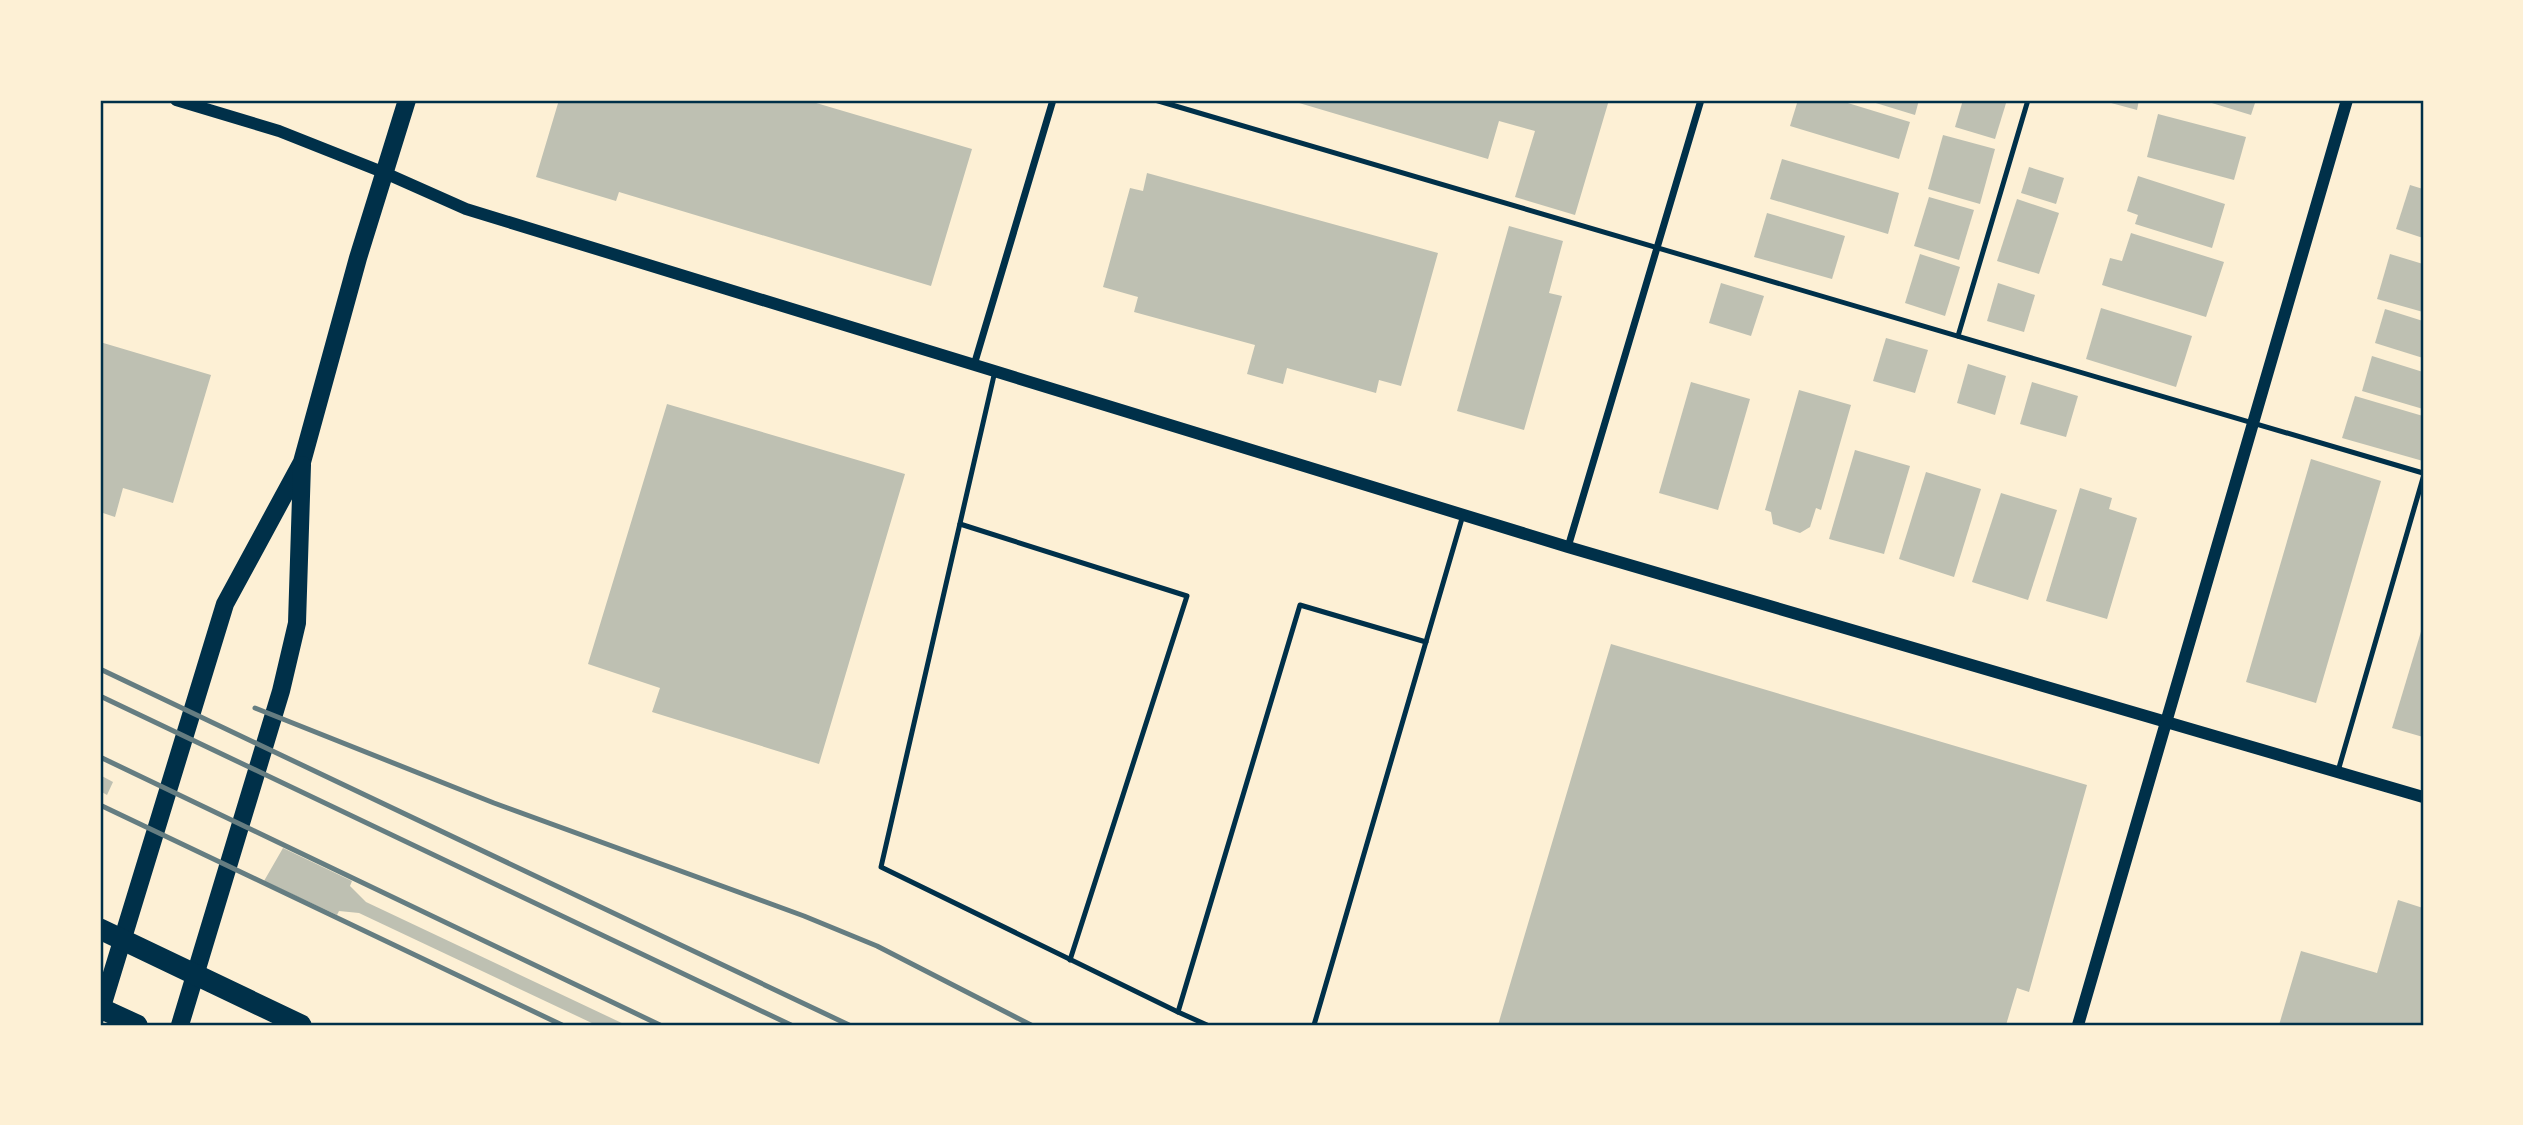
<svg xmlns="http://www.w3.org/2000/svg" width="2523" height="1125" font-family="'Asap Condensed',sans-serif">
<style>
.building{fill:#bec0b2}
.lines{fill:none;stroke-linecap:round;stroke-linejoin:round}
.service{stroke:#003049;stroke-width:5}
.minor{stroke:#003049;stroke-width:7}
.tertiary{stroke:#003049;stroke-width:12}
.primary{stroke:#003049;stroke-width:18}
.motorway{stroke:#003049;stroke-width:21}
.rail{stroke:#657d81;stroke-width:5}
.neatline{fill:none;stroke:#003049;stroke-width:2.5}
</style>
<rect width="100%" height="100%" fill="#fdf0d5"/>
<g class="building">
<polygon points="559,100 806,100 972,149 931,286 619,192 616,201 536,177"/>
<polygon points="1289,100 1609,100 1575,215 1515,197 1535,131 1499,121 1488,159"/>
<polygon points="1798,100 1838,100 1910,122 1899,159 1790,126"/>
<polygon points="1866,100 1919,100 1915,115"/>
<polygon points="1963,100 2007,100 1995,139 1955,127"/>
<polygon points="2100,100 2139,100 2137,110"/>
<polygon points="2202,100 2256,100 2251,115"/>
<polygon points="2158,114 2246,137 2234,180 2147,157"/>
<polygon points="1943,135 1995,149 1980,204 1928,189"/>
<polygon points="1782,159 1899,193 1888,234 1770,199"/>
<polygon points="2029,167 2064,178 2056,204 2021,193"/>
<polygon points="1147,173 1438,253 1401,386 1379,380 1376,393 1287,368 1283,384 1247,374 1255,345 1134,312 1138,297 1103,287 1130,188 1143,191"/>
<polygon points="2138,176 2225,204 2212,248 2135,224 2138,215 2127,211"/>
<polygon points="2410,185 2423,189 2423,238 2396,229"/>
<polygon points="1929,197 1974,210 1959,260 1914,246"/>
<polygon points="2017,199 2059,213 2039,274 1997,261"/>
<polygon points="1767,213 1845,236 1832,279 1754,257"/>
<polygon points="1509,226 1563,241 1549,293 1562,296 1524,430 1457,411"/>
<polygon points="2131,233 2224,262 2206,317 2102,285 2110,258 2122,261"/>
<polygon points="1920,254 1960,267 1945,316 1905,303"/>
<polygon points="2390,254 2423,264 2423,312 2377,299"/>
<polygon points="1721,283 1764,296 1751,336 1709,323"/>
<polygon points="1998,283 2035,295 2024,332 1987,321"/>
<polygon points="2101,308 2192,336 2176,387 2086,359"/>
<polygon points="2385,309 2423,321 2423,358 2375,343"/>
<polygon points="1886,338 1928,350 1915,393 1873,381"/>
<polygon points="100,342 211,375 173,503 123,488 115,517 100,512"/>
<polygon points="2372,356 2423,372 2423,409 2362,391"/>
<polygon points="1968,364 2006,376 1995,415 1957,403"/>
<polygon points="1691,382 1750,399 1718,510 1659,493"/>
<polygon points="2032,382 2078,396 2066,437 2020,424"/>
<polygon points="1799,390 1851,405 1821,510 1816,508 1810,527 1800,533 1773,524 1771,512 1765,510"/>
<polygon points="2355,396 2423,416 2423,461 2342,438"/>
<polygon points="667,404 905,474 819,764 652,712 660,688 588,664"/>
<polygon points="1855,450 1910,466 1884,554 1829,539"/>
<polygon points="2311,459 2381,481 2316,703 2246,682"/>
<polygon points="1926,472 1981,489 1954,577 1899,559"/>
<polygon points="2080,488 2112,498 2109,509 2137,518 2107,619 2046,601"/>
<polygon points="2001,493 2057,510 2028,600 1972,582"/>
<polygon points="2423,625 2423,737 2392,728"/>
<polygon points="1611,644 2087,785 2029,992 2017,988 2006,1025 1498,1025"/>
<polygon points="100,775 113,782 107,795 100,791"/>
<polygon points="283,848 352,881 350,886 366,902 626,1025 596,1025 359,913 339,911 337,915 264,881"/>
<polygon points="2398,900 2423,908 2423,1025 2279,1025 2301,951 2377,973"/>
</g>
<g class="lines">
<g class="service">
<polyline points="1155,100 2423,473"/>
<polyline points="1958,336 2028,100"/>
<polyline points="995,371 881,867 1178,1012"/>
<polyline points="960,524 1187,596 1070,960"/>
<polyline points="2338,771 2423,478"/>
<polyline points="1207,1025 1178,1012 1300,605 1426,642"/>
<polyline points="1314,1025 1463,515"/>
</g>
<g class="minor">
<polyline points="974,365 1053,100"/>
<polyline points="1568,547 1701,100"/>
</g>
<g class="tertiary">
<polyline points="176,100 279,131 385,173 466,209 1568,547 2423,797"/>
<polyline points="2078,1025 2347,100"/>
</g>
<g class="primary">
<polyline points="100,1013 225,604 302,462 358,258 407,100"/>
<polyline points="180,1025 281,691 297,623 302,465"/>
</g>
<g class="motorway">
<polyline points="100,929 301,1025"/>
<polyline points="100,1008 137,1025"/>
</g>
<g class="rail">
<polyline points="100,669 849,1025"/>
<polyline points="100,696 791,1025"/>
<polyline points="255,708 494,803 804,916 877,946 1031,1025"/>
<polyline points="100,757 660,1025"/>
<polyline points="100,805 562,1025"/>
</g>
</g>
<rect width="2523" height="1125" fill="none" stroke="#fdf0d5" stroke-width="203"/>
<rect x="102" y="102" width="2320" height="922" class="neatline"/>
</svg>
